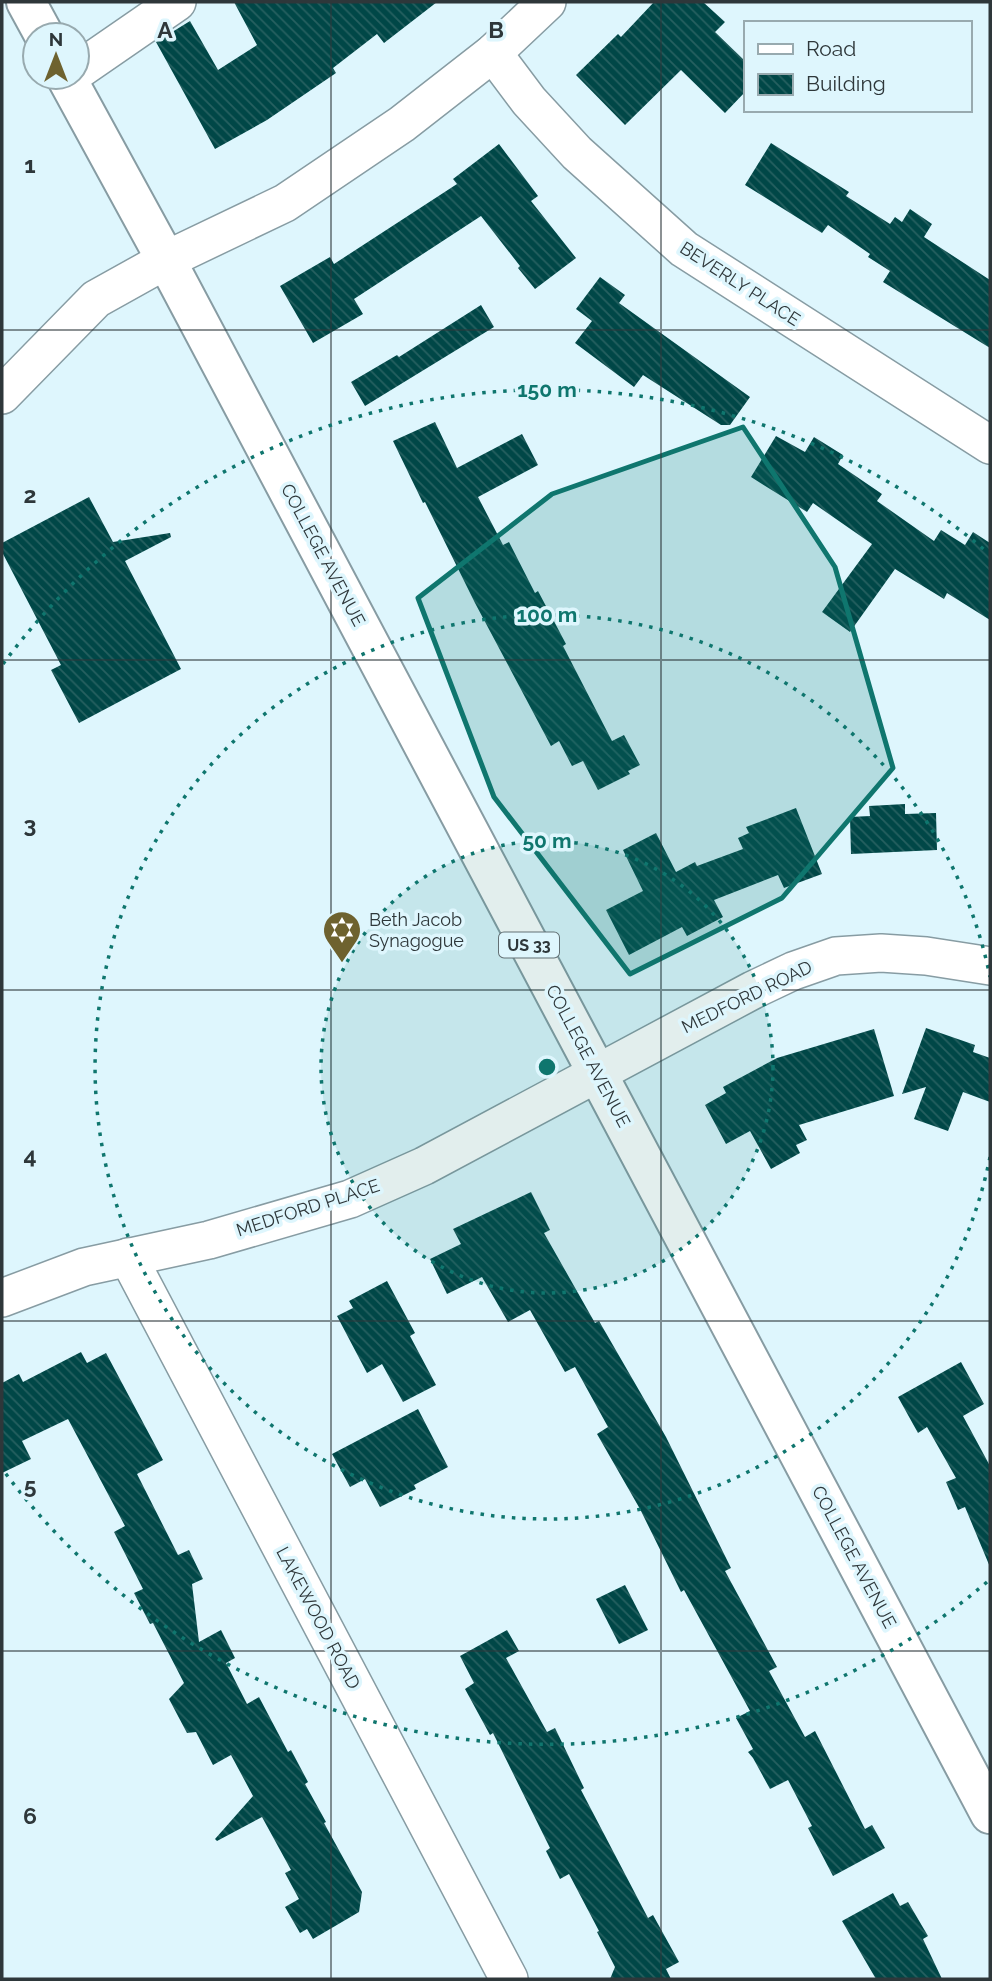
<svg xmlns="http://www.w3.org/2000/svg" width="992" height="1981" font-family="Raleway,sans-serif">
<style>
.building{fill:url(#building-back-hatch)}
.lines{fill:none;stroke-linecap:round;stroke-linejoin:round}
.minor-casing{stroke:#879ca3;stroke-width:40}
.major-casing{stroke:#879ca3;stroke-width:42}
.minor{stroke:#fff;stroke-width:37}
.major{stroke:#fff;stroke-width:38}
.marked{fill:#0f766e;fill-opacity:0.2;stroke:#0f766e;stroke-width:5;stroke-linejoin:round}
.grid{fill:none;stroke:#2e373a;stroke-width:2;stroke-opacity:0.55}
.ring{fill:none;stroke:#0f766e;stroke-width:3.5;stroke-dasharray:3.5 7}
.labels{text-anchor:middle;stroke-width:7;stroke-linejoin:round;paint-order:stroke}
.shield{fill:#def6fd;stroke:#637074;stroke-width:2}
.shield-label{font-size:16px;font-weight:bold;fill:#2e373a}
.street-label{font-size:18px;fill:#2e373a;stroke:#def6fd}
.poi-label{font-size:18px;fill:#2e373a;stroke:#def6fd;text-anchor:start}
.grid-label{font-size:23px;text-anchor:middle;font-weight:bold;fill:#2e373a;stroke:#def6fd;stroke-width:7;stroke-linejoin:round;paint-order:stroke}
.centre{fill:#0f766e;stroke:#def6fd;stroke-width:3.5}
.ring-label{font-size:21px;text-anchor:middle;font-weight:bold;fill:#0f766e;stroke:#def6fd;stroke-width:7;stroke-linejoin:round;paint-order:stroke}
</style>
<defs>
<pattern id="building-back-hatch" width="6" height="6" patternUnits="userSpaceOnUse" patternTransform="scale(1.75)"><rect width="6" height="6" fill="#004747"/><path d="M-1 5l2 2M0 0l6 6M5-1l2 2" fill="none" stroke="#266060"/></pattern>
</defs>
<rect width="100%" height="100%" fill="#def6fd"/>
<g class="building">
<polygon points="234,2 437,2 384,43 377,34 333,68 336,73 267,120 215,149 156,42 190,21 218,70 257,45"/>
<polygon points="654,2 703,2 725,22 715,32 745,61 745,92 725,113 681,70 625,125 576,75 618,34 621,37"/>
<polygon points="771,143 849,192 846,196 890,224 895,217 902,222 910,209 932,224 924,237 990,280 990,348 883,282 890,271 868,257 870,254 828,225 822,233 745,185"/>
<polygon points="499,144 538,196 531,201 576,258 535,289 518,268 520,266 481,216 354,299 363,314 313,343 280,286 330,257 334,264 457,184 453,179"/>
<polygon points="600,277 625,295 619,303 750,397 730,425 721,425 643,375 634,387 575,343 592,321 576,309"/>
<polygon points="481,305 494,327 365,406 351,382 397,355 399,357"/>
<polygon points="435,422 457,468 522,434 538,465 478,497 503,545 509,542 535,593 538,591 566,644 563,646 612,741 624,735 640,765 628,771 630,774 598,790 583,761 572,766 559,741 551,746 475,603 425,502 423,503 393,441"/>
<polygon points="776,436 805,452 814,437 843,455 838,464 882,494 877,501 934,541 941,530 965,545 973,532 990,543 990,620 947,593 944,599 895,569 850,632 822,612 872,544 813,503 807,512 751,477"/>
<polygon points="89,497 113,542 170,533 171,537 125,561 181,669 79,723 51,670 61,665 2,552 2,543"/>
<polygon points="905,804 905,814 936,813 937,850 851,854 850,817 870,816 869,806"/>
<polygon points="796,808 822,874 784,888 778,875 714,900 723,917 687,936 682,927 629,955 606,910 643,891 623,850 656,833 676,872 695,862 697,866 743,849 738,838 749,833 746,827"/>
<polygon points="926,1028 975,1045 973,1052 990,1058 990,1102 963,1092 948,1131 914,1119 926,1087 902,1094"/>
<polygon points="874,1029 894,1096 799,1125 807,1140 796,1145 800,1153 771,1169 750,1131 726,1144 705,1105 726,1093 723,1087 777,1058"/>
<polygon points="531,1192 550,1230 544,1233 595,1323 599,1321 666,1437 731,1568 725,1571 777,1667 769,1671 805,1737 815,1731 865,1829 872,1825 885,1848 833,1876 808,1828 812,1826 788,1780 770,1789 753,1758 748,1752 753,1749 736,1718 750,1711 684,1590 681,1592 640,1509 597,1434 608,1427 575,1367 565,1372 530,1310 508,1322 482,1277 447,1294 430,1259 461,1244 453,1229"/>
<polygon points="387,1281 415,1333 410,1336 436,1385 403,1402 382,1364 367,1373 337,1316 353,1308 349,1301"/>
<polygon points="81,1352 87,1363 106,1353 163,1460 137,1474 178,1555 189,1550 203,1579 192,1584 199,1642 221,1630 235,1658 226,1663 247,1704 259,1697 288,1752 291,1750 308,1782 305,1784 326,1822 324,1823 362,1892 359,1912 313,1939 307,1929 300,1933 285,1907 299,1899 285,1873 291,1870 262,1817 217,1841 215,1839 253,1796 231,1755 213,1765 196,1732 187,1733 169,1699 184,1683 153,1623 150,1624 134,1593 143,1589 114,1532 125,1526 68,1419 22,1441 31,1459 2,1473 2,1383 19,1374 23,1382"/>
<polygon points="961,1362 984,1404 963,1416 990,1466 990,1567 965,1507 958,1510 946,1482 956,1478 927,1427 918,1433 898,1397"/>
<polygon points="418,1409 448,1467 414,1485 416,1489 380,1507 365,1479 350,1487 332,1454"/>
<polygon points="625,1585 648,1630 619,1644 596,1599"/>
<polygon points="507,1630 519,1651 506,1658 547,1732 555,1728 584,1788 581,1790 648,1918 653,1915 679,1962 666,1969 671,1979 610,1979 615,1967 597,1932 599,1931 569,1874 560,1879 546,1851 550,1848 493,1733 490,1735 465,1689 474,1683 460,1656"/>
<polygon points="893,1893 900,1906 908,1902 928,1936 923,1939 942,1979 876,1979 842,1921"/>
</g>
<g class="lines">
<defs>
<g id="minor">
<polyline points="493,53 529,101 577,153 684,249 990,445"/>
<polyline points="77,71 177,2"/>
<polyline points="2,395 96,299 166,260 285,203 402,124 493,53 547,2"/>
<polyline points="128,1257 509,1979"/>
<polyline points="2,1298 84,1267 209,1240 350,1199 424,1166 753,990 793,971 836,956 881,953 926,956 990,966"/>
</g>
<g id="major">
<polyline points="26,2 44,35"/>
<polyline points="66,77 166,260 990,1814"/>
</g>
</defs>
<use href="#minor" class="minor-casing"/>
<use href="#major" class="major-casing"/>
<use href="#minor" class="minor"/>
<use href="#major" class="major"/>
</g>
<path class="marked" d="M743 427 835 567 893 768 782 898 630 974 494 797 418 598 552 494Z"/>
<path class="grid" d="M331 2V1979M661 2V1979M2 330H990M2 660H990M2 990H990M2 1321H990M2 1651H990"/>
<circle cx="547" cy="1067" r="226" fill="#0f766e" fill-opacity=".12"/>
<g class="ring">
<circle cx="547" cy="1067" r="226"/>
<path d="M990 1157A452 452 0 1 1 990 977"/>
<path d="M987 1582A677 677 0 0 1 3 1470M3 664A677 677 0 0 1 987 552"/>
</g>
<defs>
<symbol id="synagogue-pin" viewBox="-11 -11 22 30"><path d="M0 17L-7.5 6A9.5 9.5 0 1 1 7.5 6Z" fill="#6e622f" stroke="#def6fd"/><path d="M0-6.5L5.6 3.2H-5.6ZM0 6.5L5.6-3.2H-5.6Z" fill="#fff"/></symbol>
</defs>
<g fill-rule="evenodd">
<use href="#synagogue-pin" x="320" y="908" width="44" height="60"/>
</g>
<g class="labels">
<rect class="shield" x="499" y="932.5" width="60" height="25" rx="5"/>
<g class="shield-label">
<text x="529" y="951">US 33</text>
</g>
<g class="street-label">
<text transform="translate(740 284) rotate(33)" y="6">BEVERLY PLACE</text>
<text transform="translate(323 555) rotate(62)" y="6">COLLEGE AVENUE</text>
<text transform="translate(747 997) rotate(-26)" y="6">MEDFORD ROAD</text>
<text transform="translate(588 1056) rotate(62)" y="6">COLLEGE AVENUE</text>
<text transform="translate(308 1208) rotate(-18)" y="6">MEDFORD PLACE</text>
<text transform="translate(854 1557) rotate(62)" y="6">COLLEGE AVENUE</text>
<text transform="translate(318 1618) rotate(62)" y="6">LAKEWOOD ROAD</text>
</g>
<g class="poi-label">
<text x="369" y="926">Beth Jacob<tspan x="369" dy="21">Synagogue</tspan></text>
</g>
</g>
<g class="grid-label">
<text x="165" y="38">A</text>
<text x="496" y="38">B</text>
<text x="30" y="173">1</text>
<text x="30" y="503">2</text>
<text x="30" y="833">3</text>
<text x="30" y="1164">4</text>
<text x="30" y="1494">5</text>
<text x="30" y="1824">6</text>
</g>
<circle cx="547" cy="1067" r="10" class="centre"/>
<g class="ring-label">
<text x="547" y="397">150 m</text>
<text x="547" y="622">100 m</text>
<text x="547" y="848">50 m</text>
</g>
<rect width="992" height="1981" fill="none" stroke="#2e373a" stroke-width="7"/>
<rect x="744" y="21" width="228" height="91" fill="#def6fd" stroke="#98aaaf" stroke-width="2"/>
<rect x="758" y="44" width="35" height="10" fill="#ffffff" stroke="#98aaaf" stroke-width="2"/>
<text x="806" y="56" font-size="21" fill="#2e373a">Road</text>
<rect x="758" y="74" width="35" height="21" fill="url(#building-back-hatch)" stroke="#98aaaf" stroke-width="2"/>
<text x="806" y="91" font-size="21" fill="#2e373a">Building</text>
<g transform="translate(56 56)"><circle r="33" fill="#def6fd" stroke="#98aaaf" stroke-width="2"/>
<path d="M0-5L12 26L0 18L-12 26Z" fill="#6e622f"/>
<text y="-10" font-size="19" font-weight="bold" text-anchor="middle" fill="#2e373a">N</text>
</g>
</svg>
